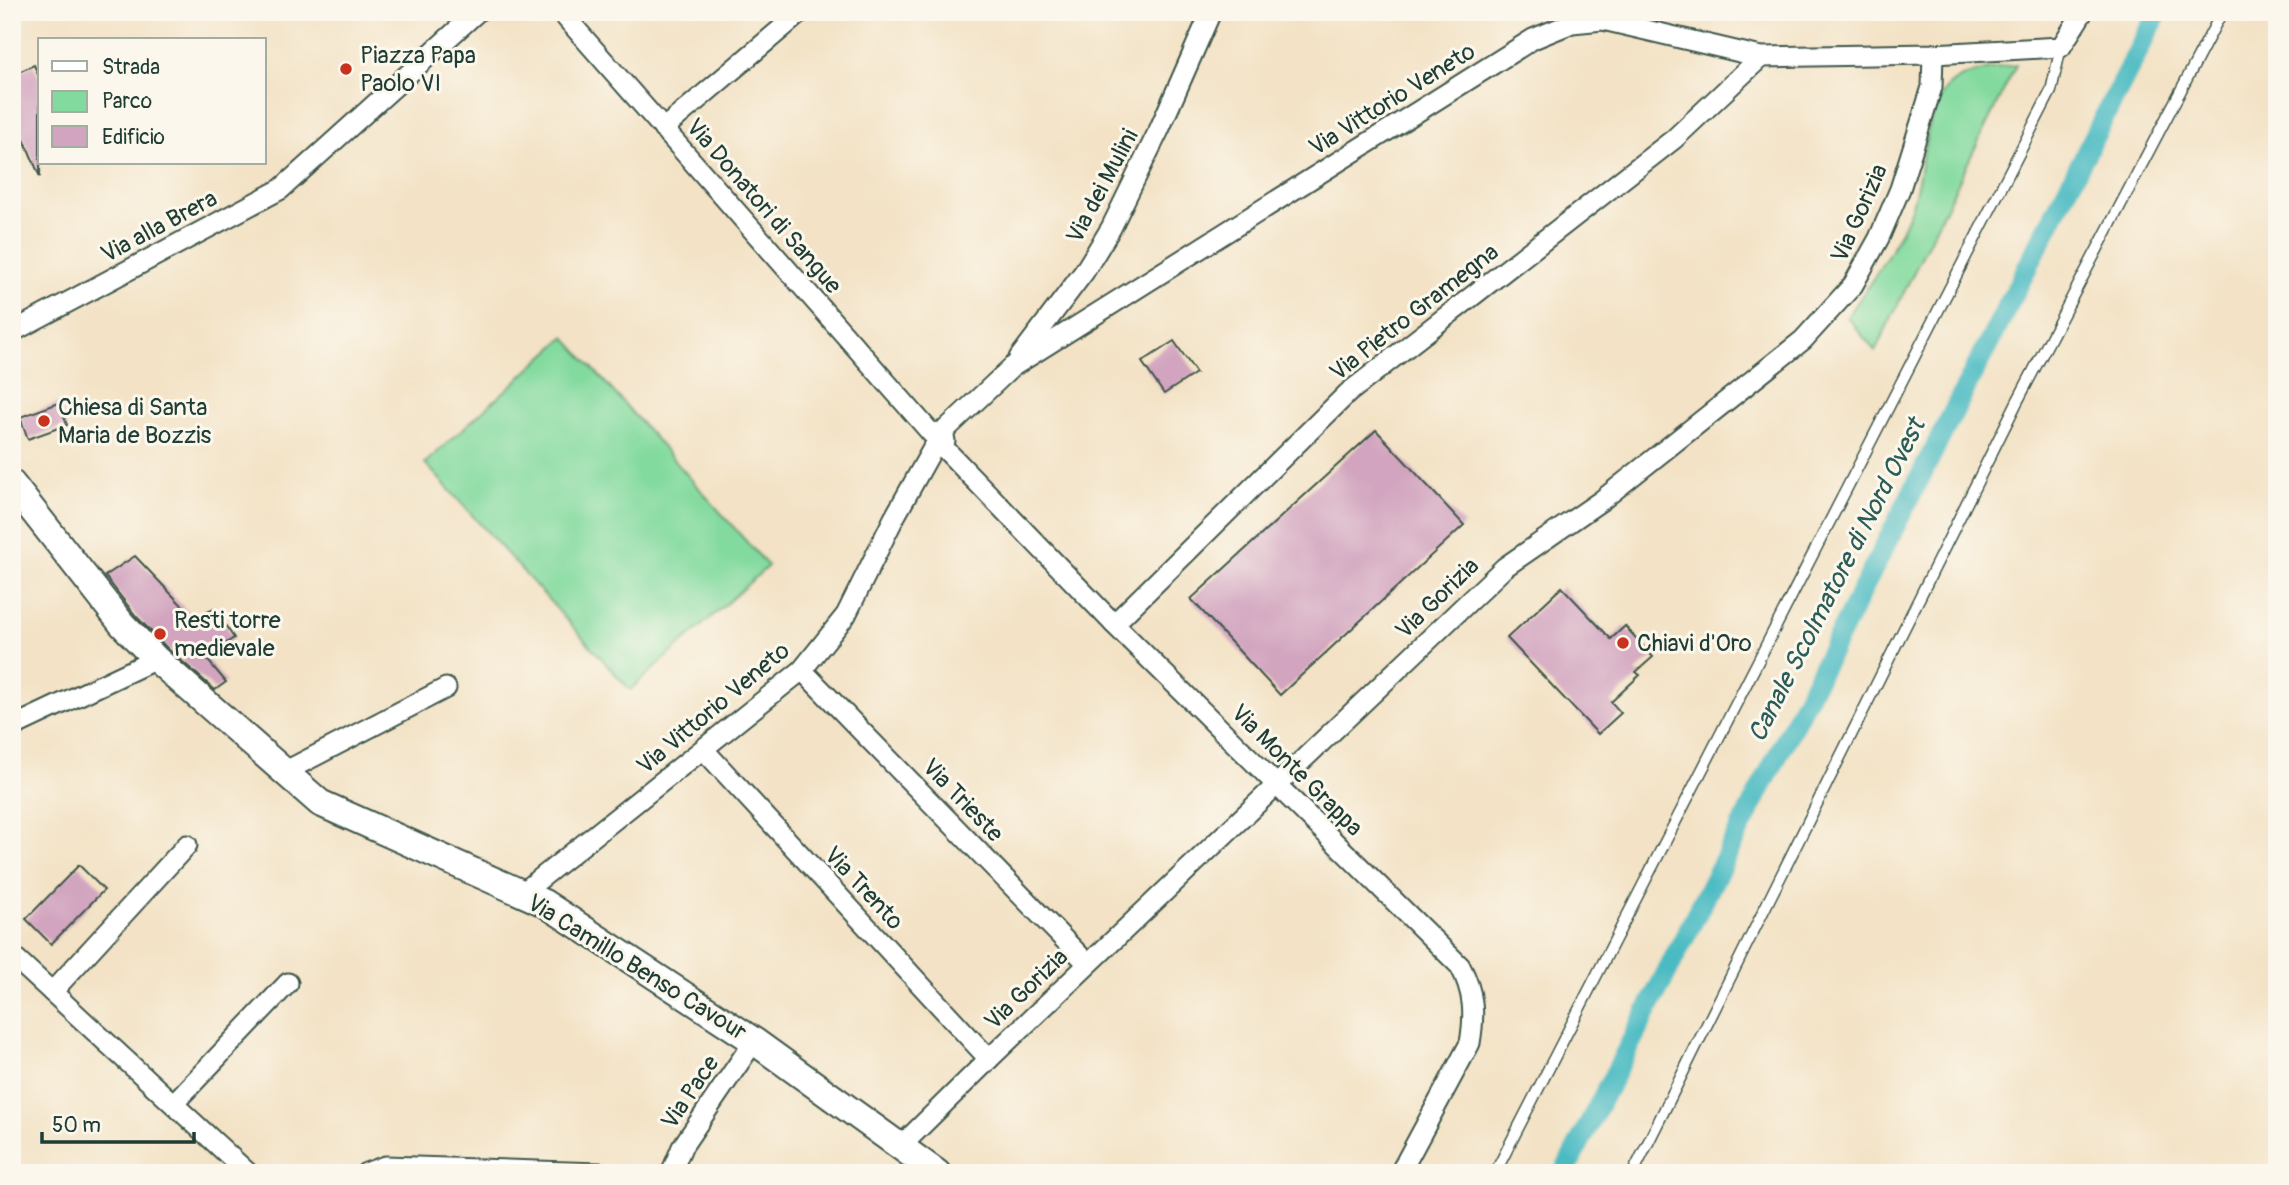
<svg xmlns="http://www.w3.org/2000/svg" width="2289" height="1185" font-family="Pangolin,sans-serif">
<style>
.green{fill:#83da9f;stroke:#518c6a;stroke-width:2}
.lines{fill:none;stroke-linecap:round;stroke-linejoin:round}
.canal{stroke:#4cbbc3;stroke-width:21}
.building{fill:#d2a4bf}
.lane-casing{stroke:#3f564a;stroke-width:13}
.street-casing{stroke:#3f564a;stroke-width:23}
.secondary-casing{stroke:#3f564a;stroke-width:30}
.lane{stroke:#fff;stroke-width:10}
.street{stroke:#fff;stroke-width:19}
.secondary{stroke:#fff;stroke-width:26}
.poi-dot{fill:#c8321e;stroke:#fbf7ec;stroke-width:2.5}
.labels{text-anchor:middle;stroke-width:6;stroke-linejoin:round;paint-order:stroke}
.poi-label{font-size:24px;fill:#1f3d34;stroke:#fbf7ec;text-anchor:start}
.street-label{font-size:24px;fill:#1f3d34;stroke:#fbf7ec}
.water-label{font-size:26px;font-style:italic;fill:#2a5c58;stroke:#fbf7ec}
</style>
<rect width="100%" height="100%" fill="#fbf7ec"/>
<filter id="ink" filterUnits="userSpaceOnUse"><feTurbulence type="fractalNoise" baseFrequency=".0143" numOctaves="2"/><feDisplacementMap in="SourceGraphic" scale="14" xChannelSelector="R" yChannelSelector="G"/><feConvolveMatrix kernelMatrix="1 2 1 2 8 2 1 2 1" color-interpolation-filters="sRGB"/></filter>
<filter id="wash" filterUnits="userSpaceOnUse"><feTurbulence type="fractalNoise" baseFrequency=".00686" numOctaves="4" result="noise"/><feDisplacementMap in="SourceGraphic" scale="28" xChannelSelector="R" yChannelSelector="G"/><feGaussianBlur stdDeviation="1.57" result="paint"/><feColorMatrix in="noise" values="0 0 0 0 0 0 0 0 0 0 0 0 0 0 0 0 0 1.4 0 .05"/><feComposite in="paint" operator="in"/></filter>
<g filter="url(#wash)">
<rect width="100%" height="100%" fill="#f3e2c5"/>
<g class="green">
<path d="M2016 65 1875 351 1847 317C1871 283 1894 249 1910 211 1923 177 1924 107 1950 85 1967 70 1994 69 2016 65Z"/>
<polygon points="565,337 768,566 630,690 425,463"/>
</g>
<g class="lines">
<polyline class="canal" points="1564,1173 2158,12"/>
</g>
<g id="blocks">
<g class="building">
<polygon points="34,65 40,79 40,177 12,111 12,75"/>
<polygon points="1174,341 1196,373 1164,394 1142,362"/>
<polygon points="59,403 67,425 28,439 20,417"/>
<polygon points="1376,430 1464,525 1280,695 1191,599"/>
<polygon points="135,556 194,618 214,609 234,638 205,657 226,682 215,690 167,648 136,616 105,576"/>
<polygon points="1562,587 1611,639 1625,626 1653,657 1636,672 1640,675 1611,702 1621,713 1598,734 1507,638"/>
<polygon points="79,865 104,890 51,944 26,919"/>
</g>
</g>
</g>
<g filter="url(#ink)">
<use href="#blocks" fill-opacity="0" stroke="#3f564a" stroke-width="2"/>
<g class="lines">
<defs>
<g id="lane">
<polyline points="1495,1173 2051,91 2061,47"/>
<polyline points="1633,1173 2017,402 2222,12"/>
</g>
<g id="street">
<polyline points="561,12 931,433 940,432 944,436 945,441"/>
<polyline points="663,129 801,12"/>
<polyline points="12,332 281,189 477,12"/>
<polyline points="1019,358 1084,272 1111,228 1159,130 1211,12"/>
<polyline points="942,433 1012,367 1533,39 1572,23 1603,20 1761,57 1933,54 2061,47 2083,12"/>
<path d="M942 446 1114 624 1460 966C1474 992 1475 1014 1470 1043L1400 1173"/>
<polyline points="1114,624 1348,393 1674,139 1761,57"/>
<polyline points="802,670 1088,964"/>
<polyline points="12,727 156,659"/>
<polyline points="704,750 989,1059"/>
<polyline points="284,772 446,688"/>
<polyline points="521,894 802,670 846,615 894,518 933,448"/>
<polyline points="12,955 248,1173"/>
<polyline points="52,992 187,845"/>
<polyline points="174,1103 288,983"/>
<polyline points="901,1146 989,1059 1505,567 1602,500 1803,340 1853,285 1879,238 1900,189 1932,87 1933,54"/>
<polyline points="366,1173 385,1166 599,1173"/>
<polyline points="671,1173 682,1147 754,1041"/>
</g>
<polyline id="secondary" points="12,484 122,624 156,659 320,803 544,903 754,1041 937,1173"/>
</defs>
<use href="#lane" class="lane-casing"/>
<use href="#street" class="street-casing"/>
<use href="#secondary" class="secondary-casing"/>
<use href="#lane" class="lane"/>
<use href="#street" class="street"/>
<use href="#secondary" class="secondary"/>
</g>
</g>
<g class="poi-dot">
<circle cx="346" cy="69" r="7"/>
<circle cx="44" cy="421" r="7"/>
<circle cx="160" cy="634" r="7"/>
<circle cx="1623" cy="643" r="7"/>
</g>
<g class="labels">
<g class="poi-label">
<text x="360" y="63">Piazza Papa<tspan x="360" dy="28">Paolo VI</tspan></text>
<text x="58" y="415">Chiesa di Santa<tspan x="58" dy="28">Maria de Bozzis</tspan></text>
<text x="174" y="628">Resti torre<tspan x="174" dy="28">medievale</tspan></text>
<text x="1637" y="651">Chiavi d'Oro</text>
</g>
<g class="street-label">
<text transform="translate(1392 99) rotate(-32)" y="8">Via Vittorio Veneto</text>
<text transform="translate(1102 186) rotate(-62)" y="8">Via dei Mulini</text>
<text transform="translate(764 206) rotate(49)" y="8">Via Donatori di Sangue</text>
<text transform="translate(1859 213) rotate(-66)" y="8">Via Gorizia</text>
<text transform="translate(159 226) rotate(-28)" y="8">Via alla Brera</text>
<text transform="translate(1414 312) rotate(-38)" y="8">Via Pietro Gramegna</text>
<text transform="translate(1437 598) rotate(-44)" y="8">Via Gorizia</text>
<text transform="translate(713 708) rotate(-40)" y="8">Via Vittorio Veneto</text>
<text transform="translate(1297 770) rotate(45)" y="8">Via Monte Grappa</text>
<text transform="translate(963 800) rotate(46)" y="8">Via Trieste</text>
<text transform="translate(864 888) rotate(47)" y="8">Via Trento</text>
<text transform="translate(637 967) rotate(32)" y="8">Via Camillo Benso Cavour</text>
<text transform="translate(1026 989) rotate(-44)" y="8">Via Gorizia</text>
<text transform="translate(690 1092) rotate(-56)" y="8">Via Pace</text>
</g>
<g class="water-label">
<text transform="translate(1836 580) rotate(-63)" y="9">Canale Scolmatore di Nord Ovest</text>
</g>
</g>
<rect width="2289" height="1185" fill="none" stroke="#fbf7ec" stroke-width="42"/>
<rect x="38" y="38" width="228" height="126" fill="#fbf7ec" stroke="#a3ada2" stroke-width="2"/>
<rect x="52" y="61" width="35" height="10" fill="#ffffff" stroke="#a3ada2" stroke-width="2"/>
<text x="102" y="74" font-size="21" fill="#1f3d34">Strada</text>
<rect x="52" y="91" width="35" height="21" fill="#83da9f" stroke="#a3ada2" stroke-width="2"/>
<text x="102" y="108" font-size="21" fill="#1f3d34">Parco</text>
<rect x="52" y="126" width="35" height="21" fill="#d2a4bf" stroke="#a3ada2" stroke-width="2"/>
<text x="102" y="144" font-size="21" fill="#1f3d34">Edificio</text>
<path d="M42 1132v10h152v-10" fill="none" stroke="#1f3d34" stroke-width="3.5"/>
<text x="52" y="1132" font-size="21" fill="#1f3d34" stroke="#fbf7ec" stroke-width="5" paint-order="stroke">50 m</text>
</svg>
